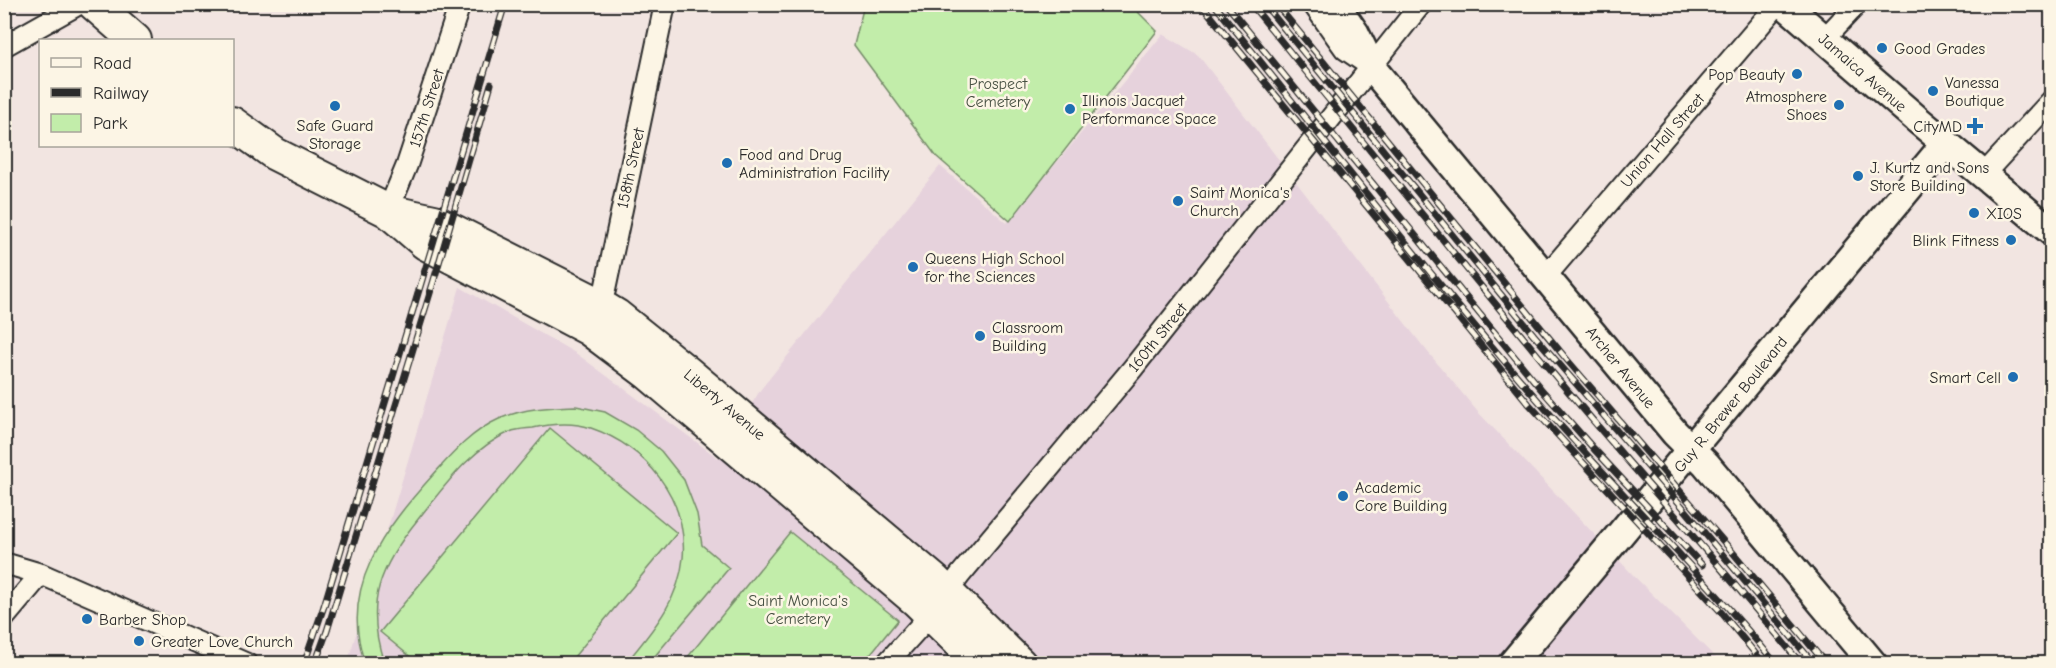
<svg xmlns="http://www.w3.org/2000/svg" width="2056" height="668" font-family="'Comic Neue',sans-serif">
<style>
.built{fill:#e6d2dc}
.green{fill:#c2edaa;stroke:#768c6a;stroke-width:1.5}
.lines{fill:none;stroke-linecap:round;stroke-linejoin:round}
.street-casing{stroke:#2b2b2b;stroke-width:24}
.secondary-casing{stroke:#2b2b2b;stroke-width:32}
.primary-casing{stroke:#2b2b2b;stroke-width:36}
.street{stroke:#fcf5e5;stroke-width:20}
.secondary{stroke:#fcf5e5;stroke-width:27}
.primary{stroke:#fcf5e5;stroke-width:32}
.rail-casing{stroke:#2b2b2b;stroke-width:7}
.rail{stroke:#fcf5e5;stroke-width:4.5;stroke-dasharray:14;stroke-linecap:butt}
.poi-dot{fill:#1f6fb2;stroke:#fcf5e5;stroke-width:2}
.labels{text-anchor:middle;stroke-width:5;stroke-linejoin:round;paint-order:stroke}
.poi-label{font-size:16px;fill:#2b2b2b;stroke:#fcf5e5;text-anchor:start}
.street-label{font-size:16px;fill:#2b2b2b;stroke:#fcf5e5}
.park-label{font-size:16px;fill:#495244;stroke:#fcf5e5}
</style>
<rect width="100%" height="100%" fill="#f2e5e1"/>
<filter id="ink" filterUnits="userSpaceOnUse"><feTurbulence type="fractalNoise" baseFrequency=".0167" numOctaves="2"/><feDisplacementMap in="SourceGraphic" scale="12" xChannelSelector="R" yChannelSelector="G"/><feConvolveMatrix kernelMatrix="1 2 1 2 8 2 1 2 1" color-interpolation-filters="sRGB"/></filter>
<g filter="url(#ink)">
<polygon class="built" points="1163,34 1198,55 1422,345 1477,411 1634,576 1721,663 347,664 460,287 577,354 718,458 761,389 940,166 1007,223"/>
<g class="green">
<polygon points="864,5 1131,5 1157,31 1010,221 936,156 854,45"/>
<path d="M576 406 605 412 636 430 661 451 684 480 697 514 702 545 729 568 649 663H626C652 631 679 601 683 558 688 498 646 447 591 428 573 422 550 424 533 428 525 429 517 429 510 432 471 448 445 486 419 518 380 566 364 602 384 663H365C338 588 385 528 433 475 452 454 472 431 499 419 524 408 549 407 576 406Z"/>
<polygon points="550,428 677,533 569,663 418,663 380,632"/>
<polygon points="790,532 898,620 863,663 694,663 687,658"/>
</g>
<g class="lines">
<defs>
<g id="street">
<polyline points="1313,4 1345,49 1370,66"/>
<polyline points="1824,39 1857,4"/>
<polyline points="4,46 79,4"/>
<polyline points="1984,174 2052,100"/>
<polyline points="388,211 407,165 460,4"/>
<polyline points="1546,276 1778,4"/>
<polyline points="597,315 605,290 665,4"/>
<polyline points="4,563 41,574 247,664"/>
<polyline points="4,618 41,574"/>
<polyline points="886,664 931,614 960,575 1133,368 1421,4"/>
</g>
<g id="secondary">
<polyline points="1335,4 1355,33 1372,68 1675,433 1706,464 1873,664"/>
<polyline points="1784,4 1919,121 2052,232"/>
<polyline points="1512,664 1946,143"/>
</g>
<g id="primary">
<polyline points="94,4 135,40"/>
<polyline points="232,123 275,154 388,211 425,243 589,329 649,374 917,601 982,664"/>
<polyline points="392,212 434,221 589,299 617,316 688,373 934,580 1020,664"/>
</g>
</defs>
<use href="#street" class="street-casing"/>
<use href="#secondary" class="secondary-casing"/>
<use href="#primary" class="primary-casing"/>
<use href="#street" class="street"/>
<use href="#secondary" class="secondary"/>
<use href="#primary" class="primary"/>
<defs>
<g id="rail">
<polyline points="1201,4 1529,404 1721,612 1764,664"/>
<path d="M1214 4C1321 136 1425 270 1536 398 1614 488 1700 571 1776 664"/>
<polyline points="1226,4 1541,389 1594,449 1702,565"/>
<path d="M1251 4C1343 117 1434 230 1527 342 1616 451 1712 554 1801 664"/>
<polyline points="1264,4 1534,335 1687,512 1814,664"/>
<polyline points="1276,4 1568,361 1730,549 1826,664"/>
<polyline points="304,664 324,606 505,4"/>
<polyline points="315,664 327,631 434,280 491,84"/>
</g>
</defs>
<use href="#rail" class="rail-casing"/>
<use href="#rail" class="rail"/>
</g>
</g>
<g class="poi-dot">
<circle cx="1882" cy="48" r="6"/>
<circle cx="1797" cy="74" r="6"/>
<circle cx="1933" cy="91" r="6"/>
<circle cx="1839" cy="105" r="6"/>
<circle cx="335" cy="106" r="6"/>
<circle cx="1070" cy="109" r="6"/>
<path d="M1972 117h6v6h6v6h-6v6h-6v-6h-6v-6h6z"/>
<circle cx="727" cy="163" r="6"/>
<circle cx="1858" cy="176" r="6"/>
<circle cx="1178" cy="201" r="6"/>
<circle cx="1974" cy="213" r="6"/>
<circle cx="2011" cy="240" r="6"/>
<circle cx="913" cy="267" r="6"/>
<circle cx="980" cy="336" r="6"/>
<circle cx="2013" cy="377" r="6"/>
<circle cx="1343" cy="496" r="6"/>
<circle cx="87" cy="619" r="6"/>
<circle cx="139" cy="641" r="6"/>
</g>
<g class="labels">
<g class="poi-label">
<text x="1894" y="54">Good Grades</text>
<text x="1785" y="80" text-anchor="end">Pop Beauty</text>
<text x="1945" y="88">Vanessa<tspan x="1945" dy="18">Boutique</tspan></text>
<text x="1827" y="102" text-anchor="end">Atmosphere<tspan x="1827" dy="18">Shoes</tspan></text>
<text x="1082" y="106">Illinois Jacquet<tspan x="1082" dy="18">Performance Space</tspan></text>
<text x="335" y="131" text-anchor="middle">Safe Guard<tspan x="335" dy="18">Storage</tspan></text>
<text x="1962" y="132" text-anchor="end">CityMD</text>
<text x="739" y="160">Food and Drug<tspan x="739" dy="18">Administration Facility</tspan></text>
<text x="1870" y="173">J. Kurtz and Sons<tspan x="1870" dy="18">Store Building</tspan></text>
<text x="1190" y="198">Saint Monica's<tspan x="1190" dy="18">Church</tspan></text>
<text x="1986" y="219">XIOS</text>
<text x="1999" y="246" text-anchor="end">Blink Fitness</text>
<text x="925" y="264">Queens High School<tspan x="925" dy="18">for the Sciences</tspan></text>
<text x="992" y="333">Classroom<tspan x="992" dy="18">Building</tspan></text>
<text x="2001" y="383" text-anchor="end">Smart Cell</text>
<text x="1355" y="493">Academic<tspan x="1355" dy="18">Core Building</tspan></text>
<text x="99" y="625">Barber Shop</text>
<text x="151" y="647">Greater Love Church</text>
</g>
<g class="street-label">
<text transform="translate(1863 72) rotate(41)" y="6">Jamaica Avenue</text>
<text transform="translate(426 108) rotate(-72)" y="6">157th Street</text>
<text transform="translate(1662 140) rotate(-49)" y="6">Union Hall Street</text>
<text transform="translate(630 168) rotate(-78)" y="6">158th Street</text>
<text transform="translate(1157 337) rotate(-51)" y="6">160th Street</text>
<text transform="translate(1621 367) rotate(51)" y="6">Archer Avenue</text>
<text transform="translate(725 404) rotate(40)" y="6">Liberty Avenue</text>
<text transform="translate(1730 404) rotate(-51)" y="6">Guy R. Brewer Boulevard</text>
</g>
<g class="park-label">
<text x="998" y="89">Prospect<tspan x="998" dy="18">Cemetery</tspan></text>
<text x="798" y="606">Saint Monica's<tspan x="798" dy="18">Cemetery</tspan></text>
</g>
</g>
<rect width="2056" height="668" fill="none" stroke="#fcf5e5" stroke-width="24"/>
<rect x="12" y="12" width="2032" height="644" fill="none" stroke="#2b2b2b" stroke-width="2" filter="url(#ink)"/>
<rect x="39" y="39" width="195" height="108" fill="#fcf5e5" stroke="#a8a49b" stroke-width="1.5"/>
<rect x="51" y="58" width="30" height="9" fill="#fcf5e5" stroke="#a8a49b" stroke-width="1.5"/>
<text x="93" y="69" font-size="18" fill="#2b2b2b">Road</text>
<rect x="51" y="88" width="30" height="9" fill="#2b2b2b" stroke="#a8a49b" stroke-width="1.5"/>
<text x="93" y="99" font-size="18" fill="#2b2b2b">Railway</text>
<rect x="51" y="114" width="30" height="18" fill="#c2edaa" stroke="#a8a49b" stroke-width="1.5"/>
<text x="93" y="129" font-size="18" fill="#2b2b2b">Park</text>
</svg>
